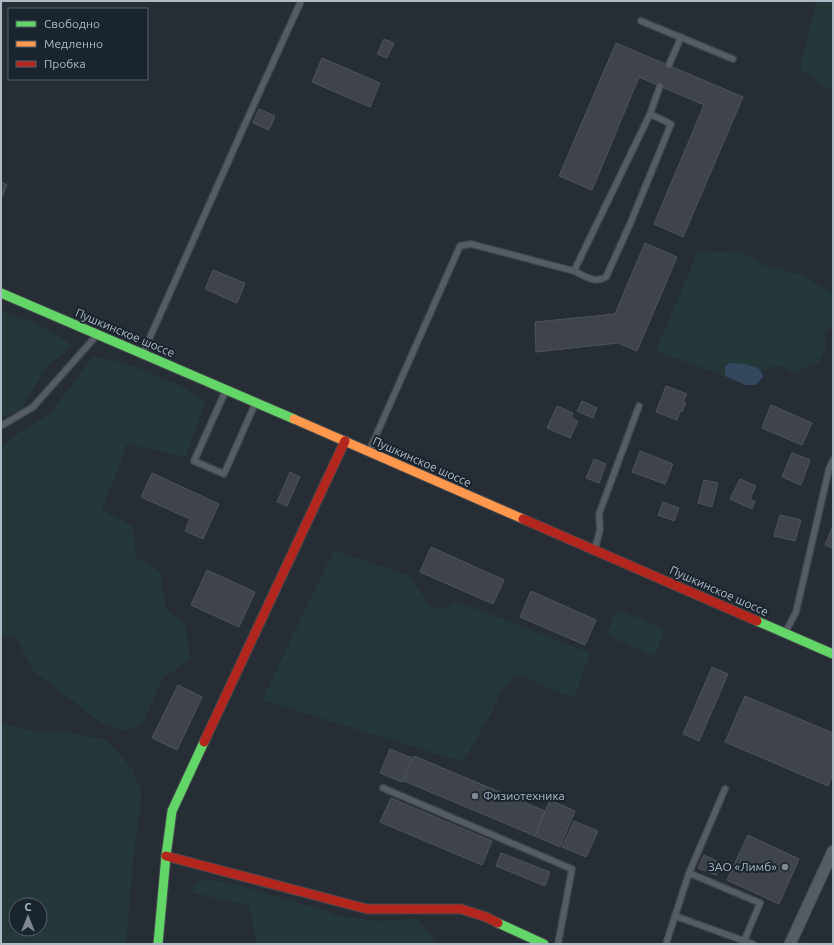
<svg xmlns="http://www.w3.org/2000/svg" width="834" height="945" font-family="Ubuntu,sans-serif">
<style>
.green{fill:#24383a;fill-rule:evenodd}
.water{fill:#33475e}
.building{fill:#3f444b;stroke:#4e545c}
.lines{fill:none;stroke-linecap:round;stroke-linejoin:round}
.lane-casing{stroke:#43484d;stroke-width:8}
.street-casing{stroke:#43484d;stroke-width:13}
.fast-casing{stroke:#43484d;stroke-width:11}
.slow-casing{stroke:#43484d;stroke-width:11}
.jam-casing{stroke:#43484d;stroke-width:11}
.lane{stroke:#565c63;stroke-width:5.5}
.street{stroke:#565c63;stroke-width:11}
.fast{stroke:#63d668;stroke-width:9}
.slow{stroke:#ff974d;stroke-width:9}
.jam{stroke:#b3261e;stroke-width:9}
.poi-dot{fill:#7f8994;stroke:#1a242f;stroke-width:1.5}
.labels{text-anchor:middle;stroke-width:4;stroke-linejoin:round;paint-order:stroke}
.street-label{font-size:12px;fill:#afbac7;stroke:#1a242f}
.poi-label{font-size:12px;fill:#afbac7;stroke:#1a242f;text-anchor:start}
</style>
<rect width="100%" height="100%" fill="#272d34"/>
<g class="green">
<polygon points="816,1 833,1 833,92 800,69"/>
<path d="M740 251 761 264 799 274 833 293V326L825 332V350L818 363 794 373 778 365 761 371C751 365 741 364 729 363L725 367V376L656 351 697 253Z"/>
<polygon points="1,310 37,324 73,346 45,368 21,410 1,417"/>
<polygon points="93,357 122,362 175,383 206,401 185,457 127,444 102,510 133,526 136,557 160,572 166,609 185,625 190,659 162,679 144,721 127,731 100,722 33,671 14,634 1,637 1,448 20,432 50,414"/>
<polygon points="334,550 411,576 428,604 441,609 456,601 590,653 574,698 515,674 500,693 492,712 463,762 262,700"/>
<polygon points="618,609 665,630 654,656 606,635"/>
<path d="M1 723 39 733H71L107 740 132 769 142 793 133 862 126 944H1ZM16 905H40V929H16Z"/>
<polygon points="200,880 220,881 245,887 329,912 338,916 379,921 418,919 434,940 433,944 257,944 249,906 191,892"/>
</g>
<path class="water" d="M729 363C737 363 755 364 761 371 761 371 763 376 763 377L756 385H746L725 376V367Z"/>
<g class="building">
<polygon points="384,39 394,43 387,58 377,54"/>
<polygon points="616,43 743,97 683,237 654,224 704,105 639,77 592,190 559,176"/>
<polygon points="322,58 380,83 370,107 312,82"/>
<polygon points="259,109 275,116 269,130 253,123"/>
<polygon points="1,182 7,185 1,199"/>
<polygon points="645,243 677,257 637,351 618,343 536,352 535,322 615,314"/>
<polygon points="213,270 245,283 237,303 205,289"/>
<polygon points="666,386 687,394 683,402 686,403 682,412 680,411 677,420 656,412"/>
<polygon points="582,401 597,408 593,418 577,411"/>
<polygon points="771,405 812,423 802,445 762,428"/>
<polygon points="557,406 573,413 571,418 578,421 570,438 547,428"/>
<polygon points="640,451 673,464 665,484 632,472"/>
<polygon points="792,453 810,460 801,485 782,477"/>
<polygon points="594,459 606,464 599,483 586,478"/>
<polygon points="290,472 300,477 287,506 277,502"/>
<polygon points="152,473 219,504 203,539 185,531 190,519 141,497"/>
<polygon points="740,479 756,486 750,499 755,502 752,509 730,499"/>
<polygon points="704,480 718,483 712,507 698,503"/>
<polygon points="663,502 679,508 674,521 658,515"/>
<polygon points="780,515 801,520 795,541 774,536"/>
<polygon points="833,526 833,548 825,545"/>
<polygon points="431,547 504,580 493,604 420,572"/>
<polygon points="207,570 255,592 239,627 191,605"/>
<polygon points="531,591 596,620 585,645 520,617"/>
<polygon points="712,667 728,674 699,741 683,734"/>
<polygon points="178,685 202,697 177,750 152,738"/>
<polygon points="745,696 833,733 833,773 828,786 725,742"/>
<polygon points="390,749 412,758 402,782 380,773"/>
<polygon points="414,756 545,811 535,836 404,781"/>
<polygon points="391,798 492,841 482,865 380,822"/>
<polygon points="550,800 575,811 560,847 535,836"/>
<polygon points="574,821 598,831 586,857 562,847"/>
<polygon points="748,835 799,859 779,904 727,880"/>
<polygon points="501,853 550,872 545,886 496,866"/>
<polygon points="704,855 721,863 716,875 698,868"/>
</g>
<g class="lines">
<defs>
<g id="lane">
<polyline points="641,21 733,59"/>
<polyline points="669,65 681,37"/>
<polyline points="574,271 650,114 660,86"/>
<polyline points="143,353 245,124 301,1"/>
<polyline points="226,390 194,461 224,474 255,404"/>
<polyline points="1,426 33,407 97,335"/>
<path d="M370 449 460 246 471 244 574 271C585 276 595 284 606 277L630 224 671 124 650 114"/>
<polyline points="595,548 600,530 599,514 639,406"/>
<polyline points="786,631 796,612 829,469 833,460"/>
<polyline points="383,788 572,869 558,944"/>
<polyline points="725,789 689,873 675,916 753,944"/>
<polyline points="689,873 760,903 744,941"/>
<polyline points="666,944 675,916"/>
</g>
<polyline id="street" points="790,944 833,851"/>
<g id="fast">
<polyline points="1,293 294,419"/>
<polyline points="757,621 833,654"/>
<polyline points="498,923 544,944"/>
<polyline points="158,944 166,856 172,811 204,742"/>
</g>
<polyline id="slow" points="294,419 523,519"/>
<g id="jam">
<polyline points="523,519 757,621"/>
<polyline points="204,742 345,441"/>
<polyline points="166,856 367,909 461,909 486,917 498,923"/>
</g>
</defs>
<use href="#lane" class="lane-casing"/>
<use href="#street" class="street-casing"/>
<use href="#fast" class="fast-casing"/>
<use href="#slow" class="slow-casing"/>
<use href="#jam" class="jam-casing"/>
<use href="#lane" class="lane"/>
<use href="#street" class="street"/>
<use href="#fast" class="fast"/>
<use href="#slow" class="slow"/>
<use href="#jam" class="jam"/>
</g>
<g class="poi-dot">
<circle cx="475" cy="796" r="4"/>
<circle cx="785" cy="867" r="4"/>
</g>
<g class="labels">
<g class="street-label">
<text transform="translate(125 333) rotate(23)" y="4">Пушкинское шоссе</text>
<text transform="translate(422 462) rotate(24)" y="4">Пушкинское шоссе</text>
<text transform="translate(719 591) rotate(24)" y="4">Пушкинское шоссе</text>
</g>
<g class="poi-label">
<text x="483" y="800">Физиотехника</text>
<text x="777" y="871" text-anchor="end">ЗАО «Лимб»</text>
</g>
</g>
<rect width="834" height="945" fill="none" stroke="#afbac7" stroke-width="4"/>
<rect x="8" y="8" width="140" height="72" fill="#1a242f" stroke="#56606c"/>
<rect x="16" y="21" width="20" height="6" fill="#63d668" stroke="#56606c"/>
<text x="44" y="28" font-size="12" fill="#afbac7">Свободно</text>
<rect x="16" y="41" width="20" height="6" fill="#ff974d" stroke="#56606c"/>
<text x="44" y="48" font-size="12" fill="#afbac7">Медленно</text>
<rect x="16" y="61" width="20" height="6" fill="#b3261e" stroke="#56606c"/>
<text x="44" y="68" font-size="12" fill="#afbac7">Пробка</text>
<g transform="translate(28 917)"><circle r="19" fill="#1a242f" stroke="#56606c"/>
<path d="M0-3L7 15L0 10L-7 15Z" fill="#7f8994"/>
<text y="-6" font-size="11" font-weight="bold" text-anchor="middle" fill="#afbac7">С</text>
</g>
</svg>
